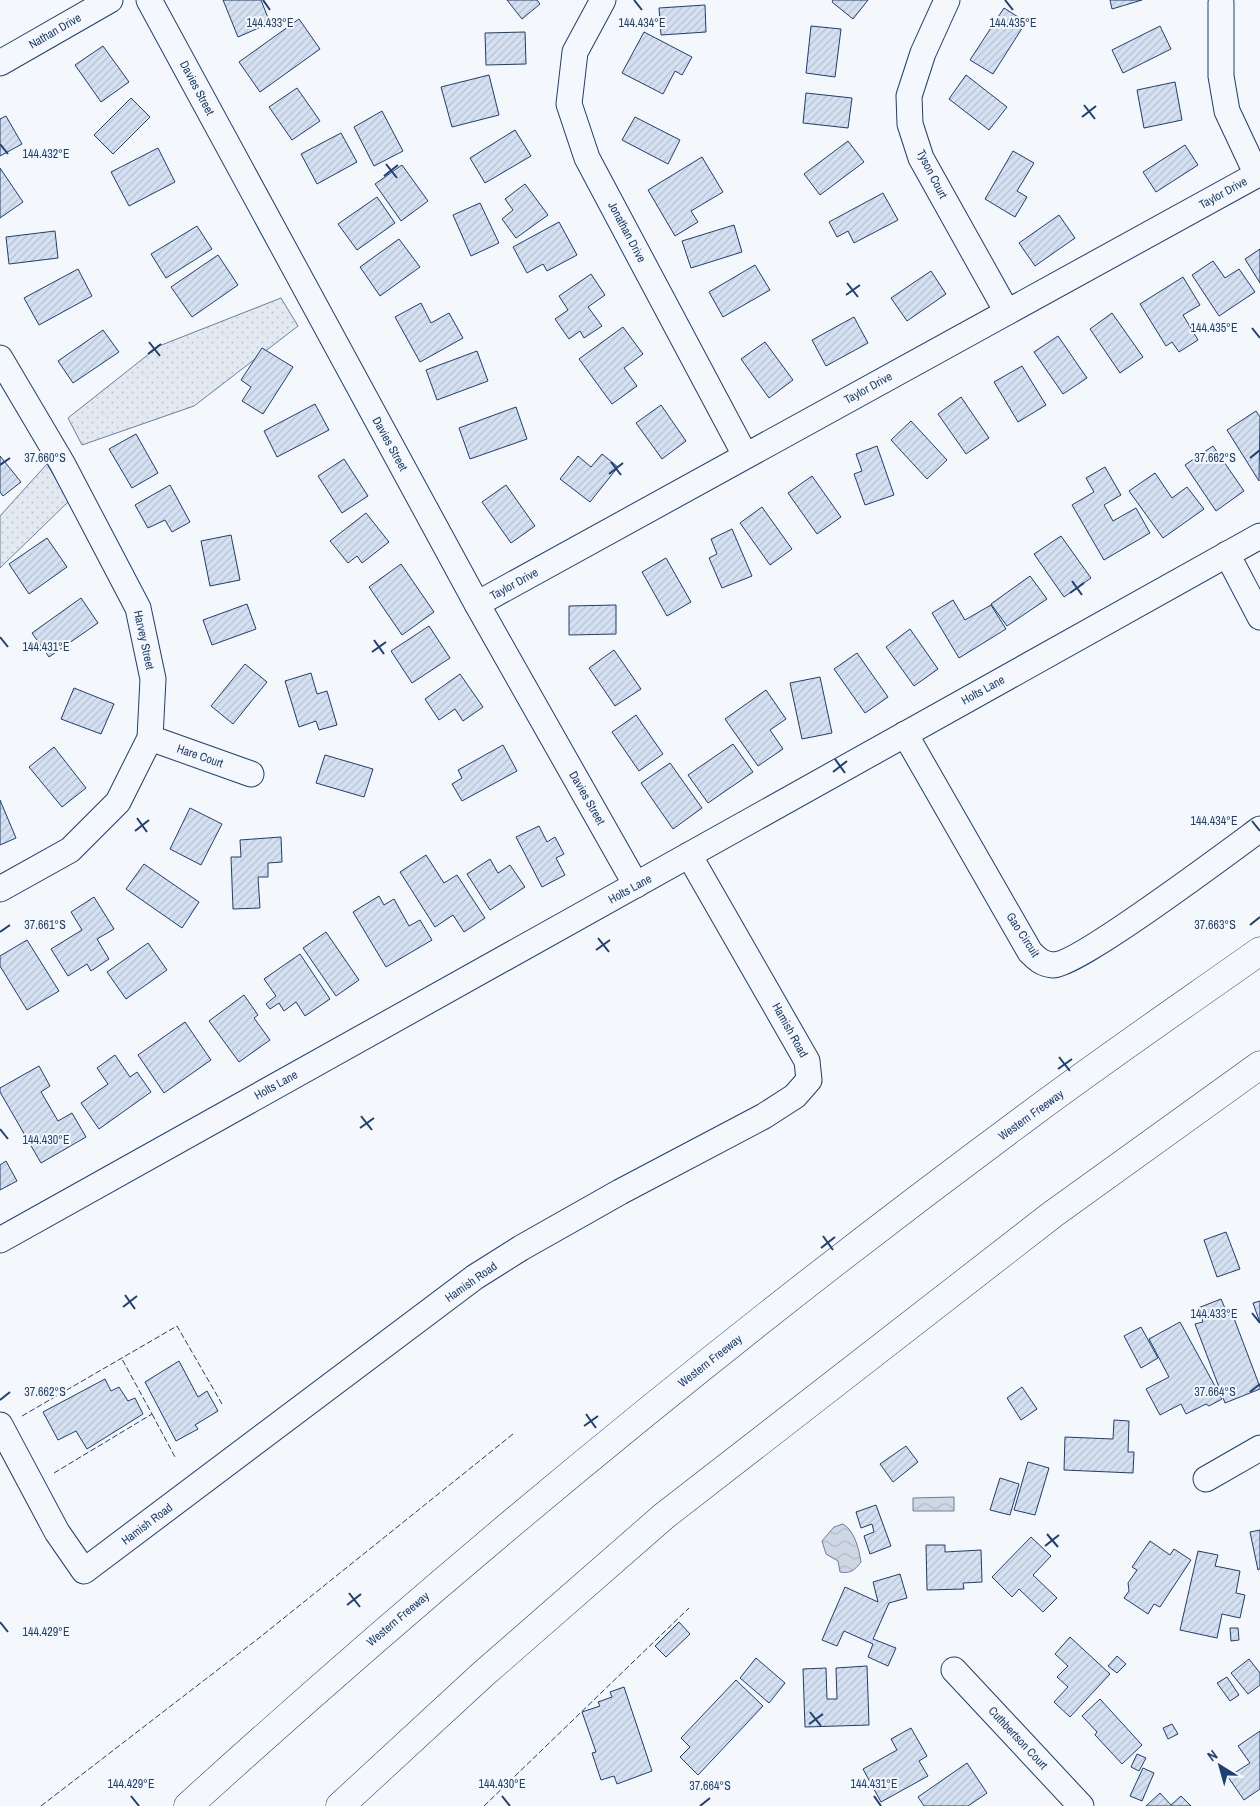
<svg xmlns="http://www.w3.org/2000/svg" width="1260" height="1806" font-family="'Archivo Narrow',sans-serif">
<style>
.grass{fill:url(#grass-dots);stroke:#687fa3}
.water{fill:url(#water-waves);stroke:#687fa3}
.building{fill:url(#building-hatch);stroke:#1d3f73}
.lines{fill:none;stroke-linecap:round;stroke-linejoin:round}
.minor-casing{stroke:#1d3f73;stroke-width:27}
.highway-casing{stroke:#1d3f73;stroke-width:29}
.minor{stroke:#f4f7fb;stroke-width:25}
.highway{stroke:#f4f7fb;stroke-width:28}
.fence{stroke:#1d3f73;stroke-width:1;stroke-dasharray:6 2.5;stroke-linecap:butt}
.ticks{fill:none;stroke:#1d3f73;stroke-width:2}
.labels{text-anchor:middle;stroke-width:4;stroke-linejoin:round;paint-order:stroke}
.street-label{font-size:12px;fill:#1d3f73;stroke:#f4f7fb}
.ticks-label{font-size:12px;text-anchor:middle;fill:#1d3f73;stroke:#f4f7fb;stroke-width:4;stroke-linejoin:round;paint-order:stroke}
</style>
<defs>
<pattern id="grass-dots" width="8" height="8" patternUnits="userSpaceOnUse" patternTransform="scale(1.25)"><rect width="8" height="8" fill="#e3e9f0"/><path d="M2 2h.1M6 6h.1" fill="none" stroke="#c2c9d1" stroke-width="1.8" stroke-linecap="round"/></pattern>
<pattern id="water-waves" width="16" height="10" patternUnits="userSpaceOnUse" patternTransform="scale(1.25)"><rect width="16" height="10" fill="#cfd7e4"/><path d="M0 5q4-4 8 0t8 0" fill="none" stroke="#b1bac7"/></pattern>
<pattern id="building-hatch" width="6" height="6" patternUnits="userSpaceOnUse" patternTransform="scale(1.25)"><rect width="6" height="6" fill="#d5e0f0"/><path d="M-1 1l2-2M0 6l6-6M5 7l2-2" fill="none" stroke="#b6c1d1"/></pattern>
</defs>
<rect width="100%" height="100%" fill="#f4f7fb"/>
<g class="grass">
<polygon points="281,298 298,326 194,406 82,445 68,418 159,346"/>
<polygon points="47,464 69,501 0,568 0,516"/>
</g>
<g class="water">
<polygon points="954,1497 954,1511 913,1511 913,1498"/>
<path d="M843 1524C855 1531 859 1550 861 1562 855 1570 850 1574 840 1572L838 1561 826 1554 822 1541 834 1527Z"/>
</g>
<g class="building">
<polygon points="223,0 261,0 270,23 238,37"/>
<polygon points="507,0 537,0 540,4 522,19"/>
<polygon points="833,0 868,0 853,19 832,2"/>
<polygon points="1110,0 1142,0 1112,9"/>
<polygon points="705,5 706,32 661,35 659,8"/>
<polygon points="1004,8 1026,22 993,74 970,60"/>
<polygon points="299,19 320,49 260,92 239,62"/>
<polygon points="811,26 841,29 835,77 806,73"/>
<polygon points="1160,26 1171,49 1123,73 1112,50"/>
<polygon points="525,32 526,64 486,65 485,33"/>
<polygon points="644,32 692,57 682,75 675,71 663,94 622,73"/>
<polygon points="103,46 129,82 101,102 75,65"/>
<polygon points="489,75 499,115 452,127 441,87"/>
<polygon points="966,75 1007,107 989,130 949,99"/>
<polygon points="1175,82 1182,120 1144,128 1137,90"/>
<polygon points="297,88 320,121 292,140 269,107"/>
<polygon points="806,93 852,98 848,128 803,123"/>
<polygon points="131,98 150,117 113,154 94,135"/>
<polygon points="382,111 403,151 374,166 354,127"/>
<polygon points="6,116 22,144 0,156 0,119"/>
<polygon points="635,117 680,140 668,164 622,140"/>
<polygon points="515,130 531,156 485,183 470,158"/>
<polygon points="341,133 357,162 317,184 301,154"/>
<polygon points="848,141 864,162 820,195 804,174"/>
<polygon points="1185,145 1198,165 1156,192 1143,172"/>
<polygon points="158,148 175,182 129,206 111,172"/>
<polygon points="1013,151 1034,163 1017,191 1027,197 1015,217 985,199"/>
<polygon points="702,157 723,192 691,211 698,222 675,236 648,190"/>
<polygon points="402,165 428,201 401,221 375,184"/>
<polygon points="0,168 23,202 0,218"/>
<polygon points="525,184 548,215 516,238 502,219 513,210 505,199"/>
<polygon points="883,193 898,220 854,243 848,231 837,237 829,222"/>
<polygon points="377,197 395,223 357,250 338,224"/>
<polygon points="480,203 499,243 471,256 453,215"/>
<polygon points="1059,215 1075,238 1035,266 1019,243"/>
<polygon points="559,222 577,255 547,271 543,264 527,273 513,247"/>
<polygon points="734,225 742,252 691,268 682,241"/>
<polygon points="197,226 212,249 166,278 151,254"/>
<polygon points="55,231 58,258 9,264 6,237"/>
<polygon points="399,239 420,267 380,296 360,267"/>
<polygon points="1260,249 1260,283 1245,259"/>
<polygon points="218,255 238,285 192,317 171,287"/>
<polygon points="1213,261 1225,278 1239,269 1255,292 1219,316 1192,275"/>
<polygon points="755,265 770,290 723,317 709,292"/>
<polygon points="78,269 92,296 39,325 24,298"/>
<polygon points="931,271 946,294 907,321 891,298"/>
<polygon points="591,274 605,295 588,307 602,326 584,338 580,331 569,339 555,319 568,310 559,296"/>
<polygon points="1183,277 1200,305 1183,315 1198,340 1179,352 1172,342 1166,346 1140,304"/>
<polygon points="421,303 431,323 449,313 463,338 420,362 395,317"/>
<polygon points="1112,313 1143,357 1120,373 1090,329"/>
<polygon points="854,317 868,343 826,366 812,340"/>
<polygon points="623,327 643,354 624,368 637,386 612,404 579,359"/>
<polygon points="103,330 119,352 73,383 58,361"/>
<polygon points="1058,336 1087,378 1063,394 1034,352"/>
<polygon points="765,342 793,380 769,398 741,359"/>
<polygon points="262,348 293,367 263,414 242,401 251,387 241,380"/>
<polygon points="477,351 488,381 437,400 426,370"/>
<polygon points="1022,366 1046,405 1018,422 994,382"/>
<polygon points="961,397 989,438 966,454 938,414"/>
<polygon points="315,404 329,430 277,457 264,431"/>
<polygon points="661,405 686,441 662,459 636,423"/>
<polygon points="516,407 527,439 470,459 459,428"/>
<polygon points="1256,411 1260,417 1259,481 1227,430"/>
<polygon points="911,421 947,460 927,479 891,440"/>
<polygon points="136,434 158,473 132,488 109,449"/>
<polygon points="877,446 894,495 865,505 854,474 862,471 856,454"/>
<polygon points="1213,446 1244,491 1216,511 1185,465"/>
<polygon points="602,454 618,467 590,502 560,479 578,456 591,467"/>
<polygon points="0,456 21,482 3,496 0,492"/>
<polygon points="344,459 368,496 342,513 318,476"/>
<polygon points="1105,467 1121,495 1104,505 1113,521 1136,508 1150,533 1104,560 1072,505 1094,492 1086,478"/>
<polygon points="1155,473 1172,498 1187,487 1204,509 1163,538 1129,491"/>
<polygon points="812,476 841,517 817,534 788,493"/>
<polygon points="170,485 190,522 172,532 165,520 148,528 135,505"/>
<polygon points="506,485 535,526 511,543 482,502"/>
<polygon points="762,507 792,549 770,565 740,523"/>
<polygon points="366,513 389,542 362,563 357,556 348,563 330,541"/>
<polygon points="732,529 752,576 722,588 709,558 717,554 711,539"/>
<polygon points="231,535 240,580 210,586 201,541"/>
<polygon points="1061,536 1091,578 1064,597 1034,554"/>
<polygon points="47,538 67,567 29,594 9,564"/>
<polygon points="666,558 691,602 667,616 642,572"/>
<polygon points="401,564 434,612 402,635 369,587"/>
<polygon points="1030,576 1047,599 1007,626 991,604"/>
<polygon points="81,598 98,623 49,657 32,633"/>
<polygon points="953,600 965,620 991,605 1006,629 959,658 932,613"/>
<polygon points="247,604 256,629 212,645 203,620"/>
<polygon points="616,605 616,634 569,635 569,606"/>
<polygon points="429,626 450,658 412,683 391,651"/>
<polygon points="910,629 938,669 914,686 886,647"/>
<polygon points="614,650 641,689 615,706 589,668"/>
<polygon points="857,653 888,697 865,713 834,669"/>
<polygon points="245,664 267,682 233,724 211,706"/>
<polygon points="311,673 317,694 327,691 337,725 319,730 316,721 299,727 285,681"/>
<polygon points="460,674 483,707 463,721 455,709 439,720 425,699"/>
<polygon points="820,677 832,733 802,739 790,683"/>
<polygon points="74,688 114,704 101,734 61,719"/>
<polygon points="766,690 786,719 770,730 783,749 758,766 725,719"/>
<polygon points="636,715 663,754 639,771 612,732"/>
<polygon points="733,744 753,772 708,803 688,775"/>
<polygon points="503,745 517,771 462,801 452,784 462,778 458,770"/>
<polygon points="54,747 86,788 62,807 29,767"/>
<polygon points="325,755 373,769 364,797 316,783"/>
<polygon points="670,763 702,808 673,829 641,783"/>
<polygon points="0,800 16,838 0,845"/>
<polygon points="190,808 222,824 201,865 170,849"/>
<polygon points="539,826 547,842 555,837 564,854 556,858 565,875 542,887 516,837"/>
<polygon points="281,837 282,862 268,863 268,877 258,877 260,908 233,909 231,857 241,857 240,840"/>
<polygon points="426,855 444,883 457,875 485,918 464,932 453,915 435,927 400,872"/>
<polygon points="490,859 498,873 510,865 525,887 490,910 467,874"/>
<polygon points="144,864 199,902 182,928 126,889"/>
<polygon points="379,896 384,905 394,899 409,926 420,920 432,940 386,967 353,912"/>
<polygon points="94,897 114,929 97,939 109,959 91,971 87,964 68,976 51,949 82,930 71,912"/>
<polygon points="326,932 359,980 336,996 303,948"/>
<polygon points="27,940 59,991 27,1010 0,966 0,956"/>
<polygon points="148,943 167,970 126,999 107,972"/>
<polygon points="300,954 330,999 305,1016 296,1002 284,1011 279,1003 270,1009 266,1004 276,996 264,979"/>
<polygon points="244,995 258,1015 254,1018 270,1040 239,1062 209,1021"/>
<polygon points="185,1022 211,1060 164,1093 138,1055"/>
<polygon points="115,1055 130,1077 137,1072 151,1092 99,1129 81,1103 108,1084 97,1068"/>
<polygon points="39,1066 50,1086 41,1092 58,1121 72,1113 86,1137 41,1163 0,1092 0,1088"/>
<polygon points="6,1161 17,1181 0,1190 0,1165"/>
<polygon points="1226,1232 1240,1269 1217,1277 1204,1240"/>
<polygon points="1221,1299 1228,1315 1232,1313 1260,1387 1260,1389 1225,1403 1195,1324 1203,1322 1198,1308"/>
<polygon points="1260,1301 1260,1323 1253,1303"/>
<polygon points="1180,1322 1222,1399 1209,1406 1206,1404 1186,1414 1181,1404 1160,1415 1146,1389 1169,1377 1149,1339"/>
<polygon points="1141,1327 1158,1358 1141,1368 1124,1336"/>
<polygon points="179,1361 198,1397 207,1391 218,1411 195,1425 198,1429 176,1441 145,1382"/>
<polygon points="105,1379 111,1391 119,1387 128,1401 135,1398 143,1414 87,1449 76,1431 58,1440 43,1412"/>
<polygon points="1022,1387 1037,1409 1021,1420 1007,1398"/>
<polygon points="1114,1420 1129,1421 1128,1452 1134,1452 1133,1473 1064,1470 1065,1437 1113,1439"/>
<polygon points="906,1446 918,1462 893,1482 880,1464"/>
<polygon points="1028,1462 1049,1468 1035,1515 1014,1510"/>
<polygon points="1000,1478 1019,1484 1010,1515 990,1510"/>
<polygon points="876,1505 891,1546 870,1554 864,1536 874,1532 872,1524 861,1528 856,1512"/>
<polygon points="1260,1530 1260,1569 1258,1570 1250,1532"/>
<polygon points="1031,1537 1051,1556 1033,1575 1057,1598 1043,1612 1019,1589 1012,1597 992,1577"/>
<polygon points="1150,1541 1170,1555 1174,1549 1191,1560 1160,1607 1154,1604 1148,1614 1124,1598 1129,1591 1128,1583 1137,1570 1132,1567"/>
<polygon points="926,1545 945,1545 945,1552 981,1550 982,1582 963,1583 964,1589 927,1590"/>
<polygon points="1198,1551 1218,1555 1215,1566 1240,1571 1236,1593 1245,1595 1240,1618 1222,1614 1217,1638 1180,1630"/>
<polygon points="900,1574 907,1598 889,1603 873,1639 896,1648 888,1666 868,1657 873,1644 844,1631 837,1646 822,1640 845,1587 878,1602 873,1582"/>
<polygon points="679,1622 690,1634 666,1657 655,1646"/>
<polygon points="1230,1628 1238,1628 1239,1640 1231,1641"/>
<polygon points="1070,1637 1110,1674 1070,1717 1054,1702 1068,1687 1057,1677 1068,1666 1055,1654"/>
<polygon points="1117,1656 1126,1664 1117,1673 1108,1666"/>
<polygon points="756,1658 785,1683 769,1703 740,1678"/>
<polygon points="1249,1659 1260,1673 1260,1685 1248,1694 1231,1673"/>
<polygon points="867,1666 869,1725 805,1727 803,1669 826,1668 827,1699 837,1699 836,1668"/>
<polygon points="1227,1677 1239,1695 1230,1701 1217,1683"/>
<polygon points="736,1680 763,1706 698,1775 680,1757 690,1747 681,1738"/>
<polygon points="624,1687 652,1771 617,1784 614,1776 601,1780 592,1753 596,1752 582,1712 600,1706 598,1702 612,1697 610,1692"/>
<polygon points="1100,1699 1142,1745 1122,1764 1095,1735 1097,1732 1082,1716"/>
<polygon points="1172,1724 1178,1734 1168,1739 1163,1728"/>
<polygon points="911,1728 927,1756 919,1761 928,1776 881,1802 863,1769 897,1750 891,1739"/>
<polygon points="1260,1731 1260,1789 1244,1800 1228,1777 1250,1763 1238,1746"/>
<polygon points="1137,1754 1146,1758 1139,1771 1131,1767"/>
<polygon points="967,1763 987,1793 968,1806 924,1806 918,1797"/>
<polygon points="1143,1768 1154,1773 1142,1801 1130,1796"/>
<polygon points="1160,1793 1171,1805 1181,1796 1191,1806 1146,1806"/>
</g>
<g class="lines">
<defs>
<g id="minor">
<polyline points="149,0 477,604 636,885"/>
<polyline points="603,0 575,52 569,104 587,158 745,455"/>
<polyline points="947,0 923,53 909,96 910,124 921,158 1007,312"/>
<polyline points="1221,3 1221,76 1227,111 1257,175"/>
<polyline points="0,63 110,0"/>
<polyline points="0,358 62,463 138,608 153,679 150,738 118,802 70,850 0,889"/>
<polyline points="1227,554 1260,617"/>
<polyline points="477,604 1260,173"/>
<path d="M905 734 1030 952C1037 959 1042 964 1053 965 1078 965 1230 851 1260 829"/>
<polyline points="150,738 251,774"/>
<polyline points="0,1240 1260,536"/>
<polyline points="0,1425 57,1532 84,1571 475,1277 521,1248 620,1192 764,1116 795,1096 809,1080 807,1061 689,855"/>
<polyline points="1206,1479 1260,1448"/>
<polyline points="954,1670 1081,1806"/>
</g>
<g id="highway">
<path d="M188 1806C458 1561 741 1328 1035 1111 1109 1056 1185 1004 1260 951"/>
<polyline points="340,1806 482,1675 664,1516 1053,1214 1260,1065"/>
</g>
</defs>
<use href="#minor" class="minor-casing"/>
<use href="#highway" class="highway-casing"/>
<use href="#minor" class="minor"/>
<use href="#highway" class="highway"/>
<g class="fence">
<polyline points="152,1414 175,1457"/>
<polyline points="22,1416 177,1326 222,1404"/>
<polyline points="54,1473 152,1414 122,1359"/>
<polyline points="41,1806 259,1638 513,1434"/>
<polyline points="484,1806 689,1608"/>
</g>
</g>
<path class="ticks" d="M263 0 270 10M634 0 642 10M1005 0 1013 10M1084 105 1095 119M1082 117 1096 106M0 144 8 154M386 164 397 178M384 176 398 165M847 283 858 297M846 295 860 285M1252 328 1260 338M149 342 160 356M148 354 161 344M1250 458 1260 450M611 462 621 475M0 465 10 458M609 474 623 463M1072 581 1082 595M1070 593 1084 583M0 637 8 647M374 640 384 654M372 652 386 642M835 759 845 773M833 772 847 761M137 818 147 832M1252 821 1260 831M135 831 149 820M1250 925 1260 917M0 932 10 925M598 938 609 952M596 950 610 940M1059 1057 1070 1071M1058 1069 1072 1059M361 1116 372 1130M360 1128 374 1118M0 1129 8 1139M823 1236 833 1250M821 1248 835 1237M125 1295 135 1309M123 1307 137 1296M1252 1313 1260 1323M1250 1392 1260 1384M0 1400 10 1392M586 1414 596 1428M584 1426 598 1416M1047 1534 1058 1547M1045 1546 1059 1535M349 1593 360 1607M347 1605 361 1594M0 1622 8 1632M810 1712 821 1726M809 1724 823 1714M131 1796 139 1806M502 1796 510 1806M874 1796 881 1806M700 1806 710 1798"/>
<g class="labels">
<g class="street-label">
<text transform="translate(55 31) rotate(-30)" y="4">Nathan Drive</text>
<text transform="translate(197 88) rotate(62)" y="4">Davies Street</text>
<text transform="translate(932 174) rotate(63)" y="4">Tyson Court</text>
<text transform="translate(1223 193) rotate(-29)" y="4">Taylor Drive</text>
<text transform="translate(627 232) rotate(62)" y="4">Jonathan Drive</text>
<text transform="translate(868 388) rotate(-29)" y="4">Taylor Drive</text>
<text transform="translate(390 444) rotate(61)" y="4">Davies Street</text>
<text transform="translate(514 584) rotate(-29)" y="4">Taylor Drive</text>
<text transform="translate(144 640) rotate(78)" y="4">Harvey Street</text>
<text transform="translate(983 690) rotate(-29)" y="4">Holts Lane</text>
<text transform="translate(200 756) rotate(19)" y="4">Hare Court</text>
<text transform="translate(587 798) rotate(60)" y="4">Davies Street</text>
<text transform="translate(630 889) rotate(-29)" y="4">Holts Lane</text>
<text transform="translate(1023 935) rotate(57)" y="4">Gao Circuit</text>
<text transform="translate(790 1030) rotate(61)" y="4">Hamish Road</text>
<text transform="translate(276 1085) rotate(-29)" y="4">Holts Lane</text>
<text transform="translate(1031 1115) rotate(-36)" y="4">Western Freeway</text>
<text transform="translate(471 1282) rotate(-35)" y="4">Hamish Road</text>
<text transform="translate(710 1361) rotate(-38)" y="4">Western Freeway</text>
<text transform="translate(147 1524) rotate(-37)" y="4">Hamish Road</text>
<text transform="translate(398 1619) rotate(-40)" y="4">Western Freeway</text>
<text transform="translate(1018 1738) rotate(47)" y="4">Cuthbertson Court</text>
</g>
</g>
<g class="ticks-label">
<text x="270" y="27">144.433°E</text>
<text x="642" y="27">144.434°E</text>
<text x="1013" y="27">144.435°E</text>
<text x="46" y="158">144.432°E</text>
<text x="1214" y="332">144.435°E</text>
<text x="1215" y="462">37.662°S</text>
<text x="45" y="462">37.660°S</text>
<text x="46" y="651">144.431°E</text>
<text x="1214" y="825">144.434°E</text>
<text x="1215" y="929">37.663°S</text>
<text x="45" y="929">37.661°S</text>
<text x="46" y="1144">144.430°E</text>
<text x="1214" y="1318">144.433°E</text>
<text x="1215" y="1396">37.664°S</text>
<text x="45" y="1396">37.662°S</text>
<text x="46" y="1636">144.429°E</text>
<text x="131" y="1788">144.429°E</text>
<text x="502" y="1788">144.430°E</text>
<text x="874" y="1788">144.431°E</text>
<text x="710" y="1790">37.664°S</text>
</g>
<g transform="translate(1220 1766) rotate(323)" stroke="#f4f7fb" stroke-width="4" paint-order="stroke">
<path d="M0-4L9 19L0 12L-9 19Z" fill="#1d3f73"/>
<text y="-8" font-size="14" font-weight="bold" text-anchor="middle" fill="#1d3f73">N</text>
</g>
</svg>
